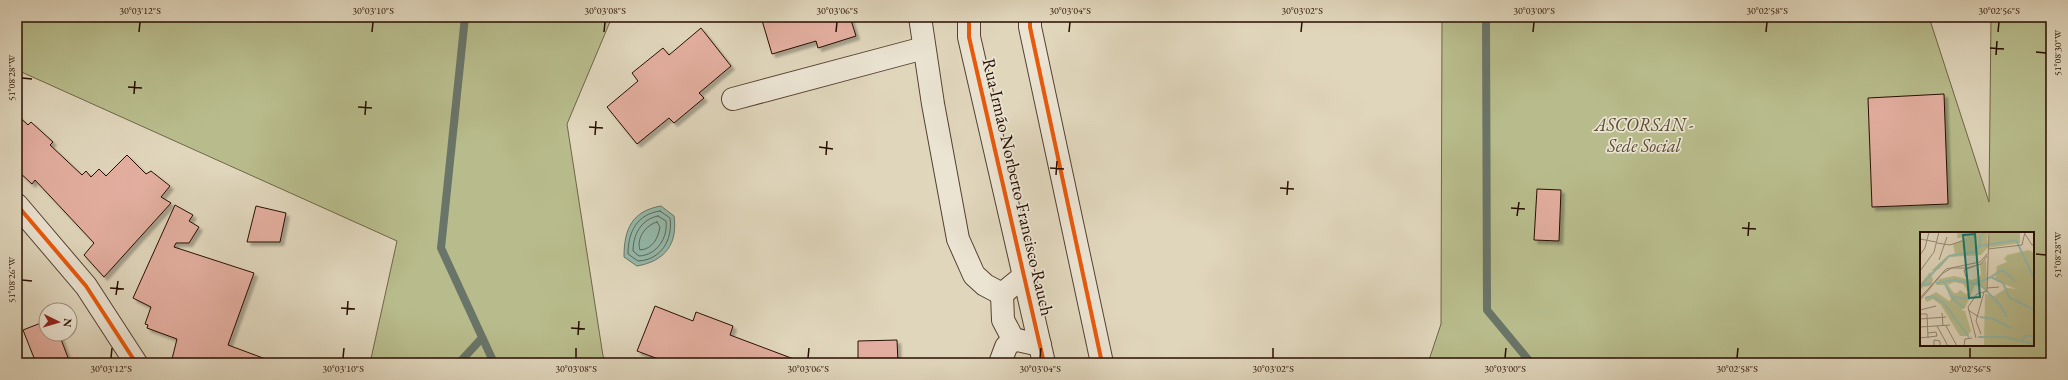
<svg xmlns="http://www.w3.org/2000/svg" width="2068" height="380" font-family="'EB Garamond',serif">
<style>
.green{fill:#b8bc8c;stroke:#706546;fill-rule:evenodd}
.water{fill:#94baac;stroke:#697568}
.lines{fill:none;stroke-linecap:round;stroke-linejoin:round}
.shore{stroke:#5e6456;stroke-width:1}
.stream{stroke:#697568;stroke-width:8}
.building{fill:#e3ae9f;stroke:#280e01;filter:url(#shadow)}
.minor-casing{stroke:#564030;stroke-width:24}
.minor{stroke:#ebe4d3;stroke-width:22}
.cycleway-casing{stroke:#ebe4d3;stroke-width:6}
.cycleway{stroke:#e8590c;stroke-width:4}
.ticks{fill:none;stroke:#280e01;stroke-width:1.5}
.labels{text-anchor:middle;stroke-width:3.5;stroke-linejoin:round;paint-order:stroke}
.park-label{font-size:18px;font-style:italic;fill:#5a4b32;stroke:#ebe4d3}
.street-label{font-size:18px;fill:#280e01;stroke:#ebe4d3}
.inset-river{fill:none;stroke:#94baac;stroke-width:2}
.inset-road{fill:none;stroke:#968671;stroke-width:1}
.view{fill:#0f766e;fill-opacity:0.15;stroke:#0f766e;stroke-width:2}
.inset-edge{fill:none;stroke:#280e01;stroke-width:2}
.neatline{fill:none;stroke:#280e01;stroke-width:1.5}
.ticks-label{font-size:10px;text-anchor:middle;fill:#280e01}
</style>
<defs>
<filter id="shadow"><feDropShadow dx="3.5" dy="3.5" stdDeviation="1" flood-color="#0004"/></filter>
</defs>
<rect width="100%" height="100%" fill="#e0d6bc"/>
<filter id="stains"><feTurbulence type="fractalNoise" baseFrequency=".005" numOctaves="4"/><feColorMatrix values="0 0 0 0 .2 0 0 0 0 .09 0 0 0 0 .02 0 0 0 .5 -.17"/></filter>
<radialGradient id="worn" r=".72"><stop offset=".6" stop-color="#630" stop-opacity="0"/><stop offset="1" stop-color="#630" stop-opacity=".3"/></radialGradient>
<g class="green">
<polygon points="17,17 135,17 136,20 155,17 612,17 567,124 603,356 609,363 370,363 397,241 17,70"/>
<path d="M1442 17H1929L1989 202 1991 17H2051V363H1428L1441 324ZM1921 233H2033V345H1921Z"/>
</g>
<path class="water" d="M661 206 674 216C678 244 665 261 637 266L624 257C624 229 632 211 661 206Z"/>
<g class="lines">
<g class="shore">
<path d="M660 211 670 218C673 240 661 260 638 261L628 254C628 232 637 214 660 211Z"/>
<path d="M658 216 666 221C668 238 657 255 639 256L633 251C633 235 641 219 658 216Z"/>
<path d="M657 222 660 227C658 238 653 249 640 250 636 238 646 225 657 222Z"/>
</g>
<g class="stream">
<polyline points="465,17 441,248 494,363"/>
<polyline points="1486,17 1487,310 1531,363"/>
<polyline points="459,363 482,338"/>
</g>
</g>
<g class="building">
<polygon points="761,17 850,17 856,36 818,48 816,41 772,54"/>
<polygon points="701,28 731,66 699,93 704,98 674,123 669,118 637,144 607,107 638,81 632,73 663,48 669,55"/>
<polygon points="1944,94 1948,204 1872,207 1868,98"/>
<polygon points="17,115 28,125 31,122 53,142 50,145 82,175 86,171 91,177 99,169 106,176 127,155 146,174 151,171 170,186 161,197 171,203 104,277 84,255 94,243 35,180 32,184 17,170"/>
<polygon points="1537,189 1561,190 1559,241 1534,240"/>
<polygon points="175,205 193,215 189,221 199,227 189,243 176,243 174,247 254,273 228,345 271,361 270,363 171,363 177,339 147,328 148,325 145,324 151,307 133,298"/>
<polygon points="256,206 286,213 280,242 247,242"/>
<polygon points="655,306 693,321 696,312 733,326 730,335 799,361 799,363 669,363 637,351"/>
<polygon points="46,321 46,334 59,334 70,363 36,363 23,330"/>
<polygon points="897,340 898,363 858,363 858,341"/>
</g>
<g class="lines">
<defs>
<g id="minor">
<polyline points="920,17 933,104 958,239 974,275 985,285 1002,294 1024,276"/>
<polyline points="969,17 969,37 1044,363"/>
<polyline points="1030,17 1030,27 1102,363"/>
<polyline points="733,99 924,48"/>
<polyline points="17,205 86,286 136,363"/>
<polyline points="1002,294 1003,320 1013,339"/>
<polyline points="1000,363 1006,347 1013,339 1040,345"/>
</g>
</defs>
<use href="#minor" class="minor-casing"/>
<use href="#minor" class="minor"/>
<defs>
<g id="cycleway">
<polyline points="969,17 969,37 1044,363"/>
<polyline points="1030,17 1030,27 1102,363"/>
<polyline points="17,205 86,286 136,363"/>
</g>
</defs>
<use href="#cycleway" class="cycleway-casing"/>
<use href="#cycleway" class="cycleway"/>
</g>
<path class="ticks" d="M139 32 140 22M372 32 373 22M604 32 605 22M836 32 837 22M1069 32 1070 22M1301 32 1302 22M1533 32 1534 22M1766 32 1767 22M1998 32 1999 22M1990 48 2004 49M2036 52 2046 53M1996 55 1997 41M22 78 32 79M128 87 142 88M134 94 135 81M358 107 372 108M365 115 366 101M589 127 603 128M595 135 596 121M819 147 833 149M826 155 827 141M1050 168 1064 169M1056 175 1057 161M1280 188 1294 189M1287 195 1288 181M1511 208 1525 209M1517 216 1519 202M1742 228 1756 229M1748 236 1749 222M2036 254 2046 255M22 280 32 281M110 288 124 289M116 295 118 281M341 308 355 309M347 315 348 301M571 328 585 329M578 335 579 321M111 358 112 348M343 358 344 348M576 358V348M808 358 809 348M1040 358 1041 348M1273 358V348M1505 358 1506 348M1737 358 1738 348M1970 358V348"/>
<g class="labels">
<g class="park-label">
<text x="1644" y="131">ASCORSAN -<tspan x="1644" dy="21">Sede Social</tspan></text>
</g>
<g class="street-label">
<text transform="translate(1018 187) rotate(77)" y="6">Rua Irmão Norberto Francisco Rauch</text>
</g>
</g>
<g transform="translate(1920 232)">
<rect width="114" height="114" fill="#e0d6bc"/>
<path d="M38 0H68L67 12 70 0H100V11L67 16 61 23 29 25 19 37 11 39 25 26 35 21 33 12 48 5 37 6ZM109 18 114 21V114H64L65 62 74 64 87 56 96 57 75 48 77 34 87 30 84 27 87 23ZM66 28 67 58 55 53 45 76 41 78 45 79 51 99 47 104H40L21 73 13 67 7 70 5 67 16 60 29 69 31 67 25 54 28 53H16L19 47 34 44 51 48 58 46 61 43 60 33ZM34 50 43 52 49 61 46 62 40 58 37 61H34L28 53ZM10 40 13 48 10 54 3 55 0 59V53Z" fill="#b8bc8c" fill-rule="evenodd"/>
<path class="inset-river" d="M60 14V5L65 0M71 45 80 39H84L96 50M24 50 33 67 44 76M16 51 35 48 55 52 71 45 83 51 89 65 114 78M59 51 81 74 87 85M1 53 29 24 54 20 60 14 96 8 114 46M0 54 12 51M33 65 50 67M5 66 12 64 23 70 49 105M60 85 74 87 91 96M58 105H85L114 112M101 109 106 104H114"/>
<path class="inset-road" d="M105 2 112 13 114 12M0 7 16 10M17 11 30 13 42 9M68 17 102 13 105 0M0 23 5 16 9 0M19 28 27 5M0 39 14 20 19 0M46 45 44 38 55 34M67 56 79 55M0 66 26 37 60 30 67 22M0 68 23 41 32 36H47L61 32 67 24M0 78 16 74M48 78 59 85M22 81 23 94M1 82H7L8 106M17 94 28 114M26 94 37 114M0 95V87L26 85M0 95 30 93M8 101 16 100 17 104M61 102 56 89 64 60M0 106 17 104M56 106 48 75 57 62 67 59 69 0M14 114V108L20 109V114M44 114 45 107 52 106"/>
<path class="view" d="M55 2 60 65 49 66 43 3Z"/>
<rect width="114" height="114" class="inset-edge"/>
</g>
<rect width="2068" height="380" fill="none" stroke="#e0d6bc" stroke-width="44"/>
<g transform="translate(58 322) rotate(95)"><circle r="19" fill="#ebe4d3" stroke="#9d8e7f"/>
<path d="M0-3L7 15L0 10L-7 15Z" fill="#8f2418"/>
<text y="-6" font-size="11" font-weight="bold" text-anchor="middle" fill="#280e01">N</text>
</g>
<rect x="22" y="22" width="2024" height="336" class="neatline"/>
<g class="ticks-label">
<text x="140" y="14">30°03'12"S</text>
<text x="373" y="14">30°03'10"S</text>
<text x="605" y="14">30°03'08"S</text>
<text x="837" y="14">30°03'06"S</text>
<text x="1070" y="14">30°03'04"S</text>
<text x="1302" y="14">30°03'02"S</text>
<text x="1534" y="14">30°03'00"S</text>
<text x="1767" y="14">30°02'58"S</text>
<text x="1999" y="14">30°02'56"S</text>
<text transform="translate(2057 53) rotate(-90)" y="4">51°08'30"W</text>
<text transform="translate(11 78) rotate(-90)" y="4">51°08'28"W</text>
<text transform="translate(2057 255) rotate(-90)" y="4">51°08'28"W</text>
<text transform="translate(11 280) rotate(-90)" y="4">51°08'26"W</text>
<text x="111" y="372">30°03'12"S</text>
<text x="343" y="372">30°03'10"S</text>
<text x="576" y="372">30°03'08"S</text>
<text x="808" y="372">30°03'06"S</text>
<text x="1040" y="372">30°03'04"S</text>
<text x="1273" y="372">30°03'02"S</text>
<text x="1505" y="372">30°03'00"S</text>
<text x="1737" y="372">30°02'58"S</text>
<text x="1970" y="372">30°02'56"S</text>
</g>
<rect width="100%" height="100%" filter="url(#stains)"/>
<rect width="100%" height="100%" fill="url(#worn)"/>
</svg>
